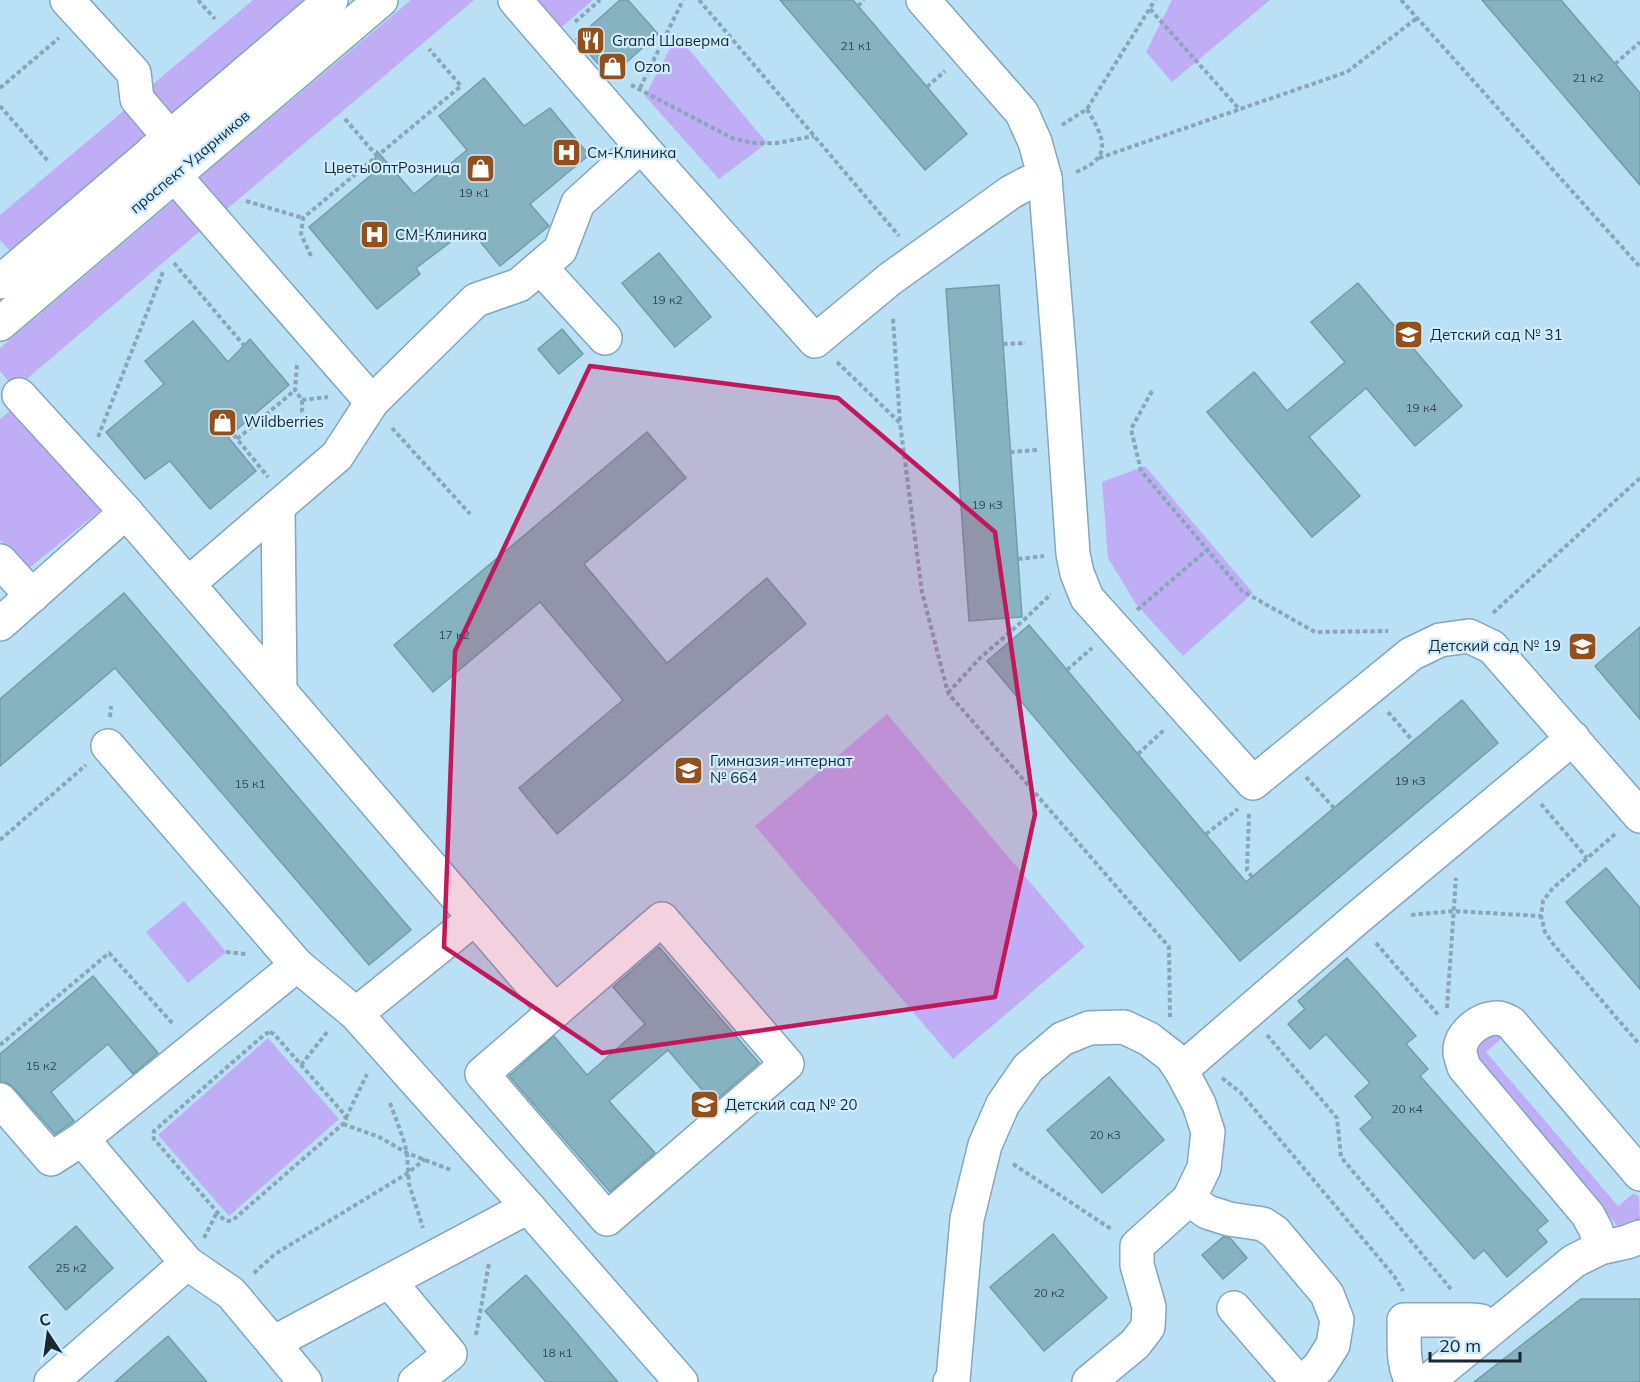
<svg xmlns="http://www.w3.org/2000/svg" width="1640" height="1382" font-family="Mulish,sans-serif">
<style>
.green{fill:#bfaef5}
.building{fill:#86b3bf;stroke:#719da8;stroke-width:1.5}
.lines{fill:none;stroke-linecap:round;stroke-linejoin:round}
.minor-casing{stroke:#83a7bd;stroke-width:36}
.path{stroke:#88a6b8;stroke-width:4;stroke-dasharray:4.5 3;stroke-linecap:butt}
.minor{stroke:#fff;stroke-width:33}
.marked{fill:#c2185b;fill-opacity:0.2;stroke:#c2185b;stroke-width:4.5;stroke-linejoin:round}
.labels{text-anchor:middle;stroke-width:4.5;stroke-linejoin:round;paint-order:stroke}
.number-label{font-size:12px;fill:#354b54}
.poi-label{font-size:15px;fill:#1a2831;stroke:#cdecfe;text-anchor:start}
.street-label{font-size:15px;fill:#1a2831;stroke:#cdecfe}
</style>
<rect width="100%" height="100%" fill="#bae0f6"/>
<g class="green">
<polygon points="253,0 308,0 169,117 146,90"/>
<polygon points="411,0 474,0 221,214 194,182"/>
<polygon points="536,0 593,0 555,33"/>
<polygon points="1172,0 1270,0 1172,82 1146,52"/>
<polygon points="677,35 767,143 719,179 645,96"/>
<polygon points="127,108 150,135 11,252 0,240 0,215"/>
<polygon points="180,195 206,226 15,389 0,371 0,348"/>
<polygon points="16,406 107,505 28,569 0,540 0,419"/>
<polygon points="1145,466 1253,593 1183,656 1136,604 1108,558 1102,482"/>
<polygon points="887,714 1085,947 953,1059 755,826"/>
<polygon points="184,901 226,952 188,983 146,932"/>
<polygon points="1501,1034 1501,1039 1486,1052 1618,1206 1633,1194 1639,1196 1640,1222 1619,1228 1475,1059 1473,1042 1481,1035"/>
<polygon points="268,1038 339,1119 229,1216 158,1135"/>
</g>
<g class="building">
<polygon points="620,0 628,0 658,34 610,77 576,39"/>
<polygon points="780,0 853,0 967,134 925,170"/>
<polygon points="1482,0 1561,0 1640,93 1640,185"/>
<polygon points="484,78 524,126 550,108 589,155 530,204 549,226 500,266 469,228 416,268 420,274 377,309 309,227 371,175 377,151 414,194 467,150 439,116"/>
<polygon points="659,253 711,317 675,347 622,283"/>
<polygon points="1358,283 1462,406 1415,446 1366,388 1309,437 1360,496 1312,537 1207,412 1254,372 1287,411 1345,362 1311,322"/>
<polygon points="999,285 1022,617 969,621 946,289"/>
<polygon points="193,321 228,362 250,339 289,385 228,437 256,471 210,509 170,461 145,479 106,432 164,384 145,361"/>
<polygon points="562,329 583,354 559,374 538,349"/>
<polygon points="647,432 686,478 584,564 667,663 767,578 806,624 557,834 519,788 623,700 540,602 433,692 394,645"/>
<polygon points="124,593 411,930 369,965 115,668 0,766 0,699"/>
<polygon points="1029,625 1246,882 1462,700 1498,743 1240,961 987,661"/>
<polygon points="1640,627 1640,719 1595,666"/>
<polygon points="1606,868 1640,908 1640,989 1566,902"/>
<polygon points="659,947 759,1063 713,1103 668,1050 609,1101 655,1153 610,1192 509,1076 554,1036 587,1075 645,1024 613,987"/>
<polygon points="1347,958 1416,1036 1406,1044 1428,1069 1420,1076 1548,1221 1537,1230 1547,1242 1507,1277 1484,1250 1474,1259 1360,1129 1373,1118 1355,1096 1370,1083 1326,1034 1310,1049 1288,1024 1305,1009 1298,1001"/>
<polygon points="93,976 158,1053 133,1074 108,1044 51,1092 74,1121 55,1134 14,1088 7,1083 0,1082 0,1054"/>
<polygon points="1109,1077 1164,1140 1102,1193 1047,1130"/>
<polygon points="76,1226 113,1268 66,1310 29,1267"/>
<polygon points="1053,1234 1107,1298 1044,1351 990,1287"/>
<polygon points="1223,1237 1230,1238 1247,1258 1223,1279 1202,1255"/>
<polygon points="526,1275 568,1323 618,1382 546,1382 485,1311"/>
<polygon points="1581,1299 1640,1299 1640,1382 1474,1382"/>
<polygon points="168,1336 207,1382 115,1382"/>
</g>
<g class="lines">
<defs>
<g id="minor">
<polyline points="67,0 134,73 137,99 183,153"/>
<polyline points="515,0 641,146 815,341 890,279 1011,192 1028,183 1045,178"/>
<polyline points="923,0 1022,113 1035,142 1045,178 1060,364 1073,554 1077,573 1087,598 1253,783 1411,654 1440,640 1469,636 1492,647 1640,816"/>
<polyline points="153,151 372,402 476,300 519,285 560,250 578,203 641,146"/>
<polyline points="540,267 605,338"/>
<polyline points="0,282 331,0"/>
<polyline points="0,324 381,0"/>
<polyline points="19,395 126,512 188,584 337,456 372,402"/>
<polyline points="278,507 280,691"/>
<polyline points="0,561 32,596"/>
<polyline points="188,584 475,918 356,1014 297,965"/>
<polyline points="0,624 126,512"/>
<polyline points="475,918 555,1011"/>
<polygon points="662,919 787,1064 607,1219 482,1074"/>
<polyline points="356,1014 528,1207 681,1382"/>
<polyline points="0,1100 51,1159 82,1139 297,965 108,746"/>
<polyline points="82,1139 187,1263"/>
<polyline points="1189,1199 1207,1212 1229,1219 1263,1224 1275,1232 1327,1294 1337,1320 1333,1345 1319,1367 1302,1382"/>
<path d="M1600 1248 1596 1230 1588 1215 1464 1067C1463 1063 1461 1058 1460 1053 1459 1034 1480 1018 1498 1018 1502 1018 1507 1021 1511 1023L1640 1174"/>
<polyline points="389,1281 450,1354 415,1382"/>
<polyline points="1234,1308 1298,1382"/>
<polyline points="273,1343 305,1382"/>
<polyline points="51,1382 187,1263 231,1293 273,1343 528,1207"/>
<polyline points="950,1382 953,1380 967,1219 985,1145 1003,1104 1028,1068 1062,1039 1089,1028 1124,1027 1149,1039 1171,1056 1181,1070 1356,919 1573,738"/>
<polyline points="1089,1382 1135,1344 1148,1327 1149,1307 1137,1265 1137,1246 1189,1199 1204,1168 1208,1132 1199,1104 1181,1070"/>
<path d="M1413 1382C1401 1366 1405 1339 1404 1320H1471L1481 1321 1490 1329"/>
<polyline points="1427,1382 1574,1261 1600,1248 1627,1242 1640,1237"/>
</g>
</defs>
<use href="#minor" class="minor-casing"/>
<g class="path">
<polyline points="198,0 215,19"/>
<polyline points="699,0 899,236"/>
<polyline points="1401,0 1640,267"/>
<polyline points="858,6 864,0"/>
<polyline points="1150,9 1240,110"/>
<polyline points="575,22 600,0"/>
<polyline points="1615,64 1640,42"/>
<polyline points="631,85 734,139 755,143 777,143 814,136"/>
<polyline points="927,87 945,71"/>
<polyline points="0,88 59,38"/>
<polyline points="640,88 683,0"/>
<polyline points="0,106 48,161"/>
<polyline points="345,119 377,156"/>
<polyline points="1062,125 1087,109 1155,0"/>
<polyline points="1099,158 1347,72 1417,18"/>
<path d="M1076 172C1114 157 1104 138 1087 109"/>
<polyline points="246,201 303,218"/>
<polyline points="311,256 301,234 303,218 461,86 429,49"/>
<polyline points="174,263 247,349"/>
<polyline points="893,319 900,422"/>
<polyline points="1003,344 1026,343"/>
<polyline points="837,362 900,423 922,592 948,693 1169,947 1170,1017"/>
<polyline points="297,365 295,390 302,400 302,411 317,429"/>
<polyline points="1152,391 1131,429 1141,471 1242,591 1315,632 1388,631"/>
<polyline points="302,400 328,397"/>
<polyline points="392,428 470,514"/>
<polyline points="229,429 268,477"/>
<polyline points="98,437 163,272"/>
<polyline points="237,439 295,390"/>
<polyline points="1010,452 1037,450"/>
<polyline points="1018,559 1044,556"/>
<polyline points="1137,610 1207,550"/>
<polyline points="1493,613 1640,478"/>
<polyline points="1067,670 1092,648"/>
<polyline points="948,693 980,658 1025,619 1051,594"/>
<polyline points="1388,712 1413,741"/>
<polyline points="110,717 111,706"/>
<polyline points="1138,754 1164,730"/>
<polyline points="1306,777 1334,808"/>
<polyline points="1541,804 1587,858"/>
<polyline points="1249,814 1247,870 1252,877"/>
<polyline points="1206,834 1238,809"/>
<polyline points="1615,834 1552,889 1543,901 1541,916 1545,932 1553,944 1640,1045"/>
<polyline points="0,840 86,765"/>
<polyline points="1411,915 1453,911 1541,916"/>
<polyline points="1376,943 1440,1017"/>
<polyline points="226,952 246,954"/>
<polyline points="1447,1008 1456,878"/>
<polygon points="270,1032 274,1034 344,1114 346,1119 343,1124 233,1220 228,1221 224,1220 154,1139 153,1135 154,1131 265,1034"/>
<polyline points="1267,1035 1337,1118 1341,1157 1451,1289"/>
<polyline points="0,1045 109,953 174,1025"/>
<polyline points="301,1065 328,1031"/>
<polyline points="1222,1078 1240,1092 1394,1276 1403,1291"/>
<polyline points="390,1103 403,1138 407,1153 409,1184 423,1228"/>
<polyline points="346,1118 367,1074"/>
<polyline points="343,1124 379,1137 407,1153 451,1170"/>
<polyline points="1013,1164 1111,1229"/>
<polyline points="204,1238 217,1212"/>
<polyline points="254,1273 275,1254 408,1173 425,1159"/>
<polyline points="476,1335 489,1263"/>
</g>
<use href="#minor" class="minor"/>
</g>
<path class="marked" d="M590 366 838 398 995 532 1035 814 995 997 602 1053 444 947 455 651Z"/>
<defs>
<symbol id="restaurant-square" viewBox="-11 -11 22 22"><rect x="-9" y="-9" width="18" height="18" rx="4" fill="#92501d" stroke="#cdecfe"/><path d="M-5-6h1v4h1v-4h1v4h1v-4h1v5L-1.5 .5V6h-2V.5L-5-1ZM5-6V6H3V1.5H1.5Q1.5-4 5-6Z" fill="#fff"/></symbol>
<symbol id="shop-square" viewBox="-11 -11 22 22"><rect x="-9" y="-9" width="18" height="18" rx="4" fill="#92501d" stroke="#cdecfe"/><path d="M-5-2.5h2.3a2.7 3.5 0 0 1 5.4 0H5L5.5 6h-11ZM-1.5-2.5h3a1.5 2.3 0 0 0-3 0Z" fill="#fff"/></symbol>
<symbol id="hospital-square" viewBox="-11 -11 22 22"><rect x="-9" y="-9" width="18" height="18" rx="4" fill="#92501d" stroke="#cdecfe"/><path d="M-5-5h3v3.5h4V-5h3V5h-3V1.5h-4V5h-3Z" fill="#fff"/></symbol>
<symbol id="school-square" viewBox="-11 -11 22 22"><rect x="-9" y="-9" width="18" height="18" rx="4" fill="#92501d" stroke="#cdecfe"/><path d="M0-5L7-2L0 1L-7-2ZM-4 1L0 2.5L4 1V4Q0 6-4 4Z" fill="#fff"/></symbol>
</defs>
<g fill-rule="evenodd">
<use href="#restaurant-square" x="574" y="24" width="33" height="33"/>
<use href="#shop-square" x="596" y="50" width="33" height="33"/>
<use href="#hospital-square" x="550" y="136" width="33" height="33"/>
<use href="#shop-square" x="464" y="152" width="33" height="33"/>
<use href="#hospital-square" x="358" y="218" width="33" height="33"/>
<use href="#school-square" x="1392" y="318" width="33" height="33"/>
<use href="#shop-square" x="206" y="406" width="33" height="33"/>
<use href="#school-square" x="1566" y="630" width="33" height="33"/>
<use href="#school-square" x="672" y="754" width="33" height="33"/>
<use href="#school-square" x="688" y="1088" width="33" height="33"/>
</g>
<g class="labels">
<g class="number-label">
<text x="856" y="50">21 к1</text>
<text x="1588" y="82">21 к2</text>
<text x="474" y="197">19 к1</text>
<text x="667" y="304">19 к2</text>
<text x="1421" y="412">19 к4</text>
<text x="987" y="509">19 к3</text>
<text x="454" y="639">17 к2</text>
<text x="1410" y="785">19 к3</text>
<text x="250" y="788">15 к1</text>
<text x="41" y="1070">15 к2</text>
<text x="1407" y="1113">20 к4</text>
<text x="1105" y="1139">20 к3</text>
<text x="71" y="1272">25 к2</text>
<text x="1049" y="1297">20 к2</text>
<text x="557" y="1357">18 к1</text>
</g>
<g class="poi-label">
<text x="612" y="46">Grand Шаверма</text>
<text x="634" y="72">Ozon</text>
<text x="587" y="158">См-Клиника</text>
<text x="460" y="173" text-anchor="end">ЦветыОптРозница</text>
<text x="395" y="240">СМ-Клиника</text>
<text x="1430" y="340">Детский сад № 31</text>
<text x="244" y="427">Wildberries</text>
<text x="1561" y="651" text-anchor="end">Детский сад № 19</text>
<text x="710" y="766">Гимназия-интернат<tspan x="710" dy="17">№ 664</tspan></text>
<text x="725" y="1110">Детский сад № 20</text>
</g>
<g class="street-label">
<text transform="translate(190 162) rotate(-40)" y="5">проспект Ударников</text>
</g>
</g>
<g transform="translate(48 1334) rotate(347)" stroke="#cdecfe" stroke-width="4.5" paint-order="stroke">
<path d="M0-4.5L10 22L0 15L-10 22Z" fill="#1a2831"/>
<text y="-9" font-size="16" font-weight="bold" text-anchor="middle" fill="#1a2831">С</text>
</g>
<path d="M1430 1352v9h90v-9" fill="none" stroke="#1a2831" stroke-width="3"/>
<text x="1439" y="1352" font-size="18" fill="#1a2831" stroke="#cdecfe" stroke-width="4.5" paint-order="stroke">20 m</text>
</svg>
